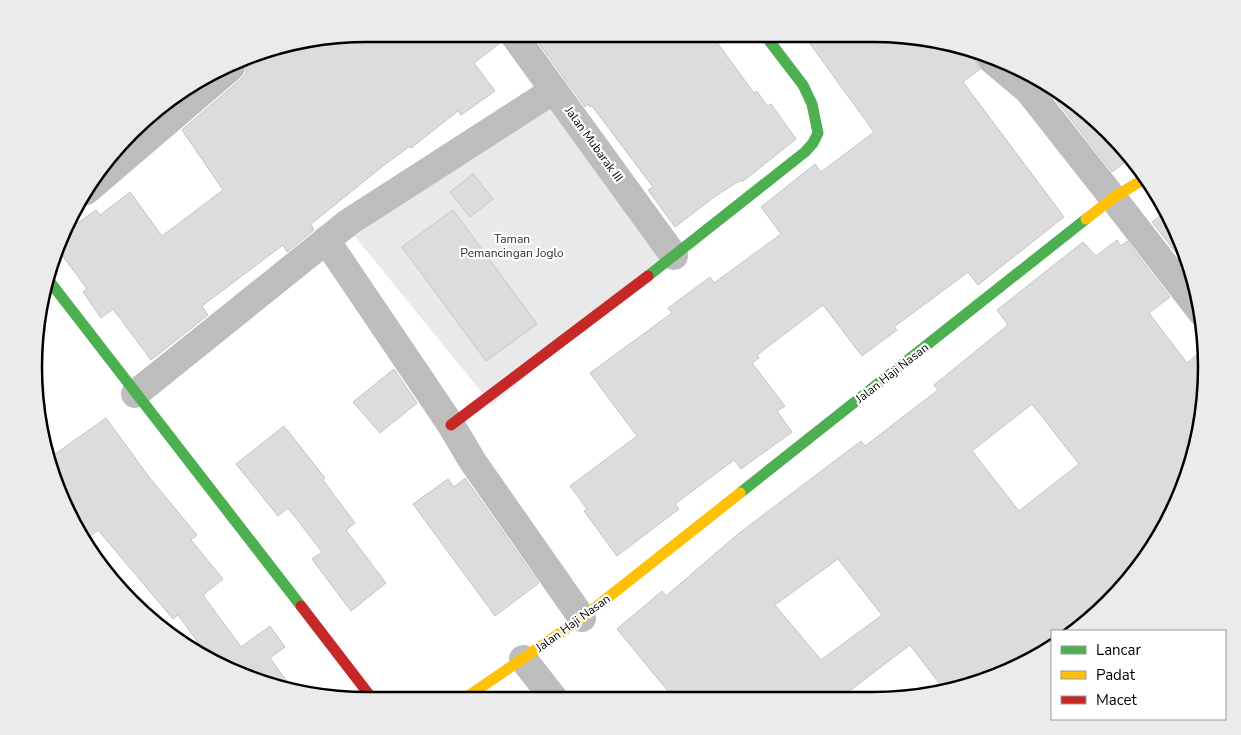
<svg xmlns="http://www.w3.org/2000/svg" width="1241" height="735" font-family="'Nunito Sans',sans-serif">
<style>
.green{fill:#e9e9e9}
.building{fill:#dcdcdc;stroke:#c4c4c4;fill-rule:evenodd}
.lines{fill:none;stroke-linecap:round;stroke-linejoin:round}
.street{stroke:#bdbdbd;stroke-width:28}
.fast{stroke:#4caf50;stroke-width:11}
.slow{stroke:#ffc107;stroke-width:11}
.jam{stroke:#c62828;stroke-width:11}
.labels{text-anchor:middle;stroke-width:4.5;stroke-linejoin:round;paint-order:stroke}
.street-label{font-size:12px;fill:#000;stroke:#fff}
.park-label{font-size:12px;fill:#2e2e2e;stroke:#fff}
.rim{fill:none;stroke:#000;stroke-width:2.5}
</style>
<rect width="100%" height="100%" fill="#fff"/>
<polygon class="green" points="547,90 668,256 492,405 348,228"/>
<g class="building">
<polygon points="367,34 498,34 500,43 474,63 495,91 461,115 458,111 411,148 410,146 383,166 311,224 314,230 287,252 283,245 202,306 208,315 151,360 113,309 101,318 83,292 87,289 59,251 68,230 96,210 100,215 130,192 162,236 223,190 182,130 241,79 246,73 246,67 302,44"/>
<polygon points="532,34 711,34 754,93 757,91 767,106 771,104 796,139 742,182 741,180 717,195 675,227 648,190 653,187 592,106 590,107 588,104 585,107"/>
<polygon points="803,34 896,34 975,50 973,56 980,69 963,82 1064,217 978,285 968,272 894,327 897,330 862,356 823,305 757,355 759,358 752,363 785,406 777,411 792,432 741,469 734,460 675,504 679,509 617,556 584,511 587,509 570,486 637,436 590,373 672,313 668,308 710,277 714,283 781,234 761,207 815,164 821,172 874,132"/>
<polygon points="1041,81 1059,90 1109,131 1131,158 1112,172"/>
<polygon points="473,174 493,199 470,217 450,192"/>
<polygon points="453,210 537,324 486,361 402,247"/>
<polygon points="1167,211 1182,240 1193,275 1152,222"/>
<path d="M1117 240 1121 246 1127 241 1170 297 1149 313 1187 363 1205 348 1207 367 1201 432 1182 495 1151 553 1114 598 1072 631H1052V647L1041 656 981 684 945 691 910 645 836 701H676L617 629 662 591 666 596 738 534 861 441 865 446 938 390 934 385 1008 325 997 310 1083 242 1096 256ZM1032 404 1079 464 1019 511 972 451ZM838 559 882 615 821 660 775 605Z"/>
<polygon points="394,369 417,403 380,433 353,402"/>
<polygon points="106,418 149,477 197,535 191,540 223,579 203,595 241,647 270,626 285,647 270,658 293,690 260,683 210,659 178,615 173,619 98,530 86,540 52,475 48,459"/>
<polygon points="284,426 325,478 323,480 355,523 346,530 386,583 351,611 312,559 322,552 288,508 278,516 236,464"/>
<polygon points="465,478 539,583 495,616 413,504 448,479 454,487"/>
</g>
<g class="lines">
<g class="street">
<polyline points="513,34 674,256"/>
<polyline points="989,55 992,60 1028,90 1113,198 1202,313"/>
<polyline points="86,191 231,67"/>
<polyline points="326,240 451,425 473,462 582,618"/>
<polyline points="135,394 349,222 554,90"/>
<polyline points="523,659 556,701"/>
</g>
<g class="fast">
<polyline points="648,276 805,152 813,143 818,133 812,104 803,85 764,34"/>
<polyline points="47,278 301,606"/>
<polyline points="740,493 1086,219"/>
</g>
<g class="slow">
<polyline points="1086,219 1113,198 1147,177"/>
<polyline points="461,701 582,618 740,493"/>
</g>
<g class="jam">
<polyline points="451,425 648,276"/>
<polyline points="301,606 374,701"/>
</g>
</g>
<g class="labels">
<g class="street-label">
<text transform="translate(594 144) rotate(54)" y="4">Jalan Mubarak III</text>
<text transform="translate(892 373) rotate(-38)" y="4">Jalan Haji Nasan</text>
<text transform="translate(573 623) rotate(-36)" y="4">Jalan Haji Nasan</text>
</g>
<g class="park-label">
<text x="512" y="243">Taman<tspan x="512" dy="14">Pemancingan Joglo</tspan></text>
</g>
</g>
<path d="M0 0H1241V735H0ZM367 42H873A325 325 0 0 1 1198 367V367A325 325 0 0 1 873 692H367A325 325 0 0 1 42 367V367A325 325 0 0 1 367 42Z" fill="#ebebeb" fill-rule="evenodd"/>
<path class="rim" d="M367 42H873A325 325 0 0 1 1198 367V367A325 325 0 0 1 873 692H367A325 325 0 0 1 42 367V367A325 325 0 0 1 367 42Z"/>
<rect x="1051" y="630" width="175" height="90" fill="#ffffff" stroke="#999999"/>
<rect x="1061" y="646" width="25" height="8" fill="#4caf50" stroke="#999999"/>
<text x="1096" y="655" font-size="15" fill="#000000">Lancar</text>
<rect x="1061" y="671" width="25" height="8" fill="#ffc107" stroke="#999999"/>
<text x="1096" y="680" font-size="15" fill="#000000">Padat</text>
<rect x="1061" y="696" width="25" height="8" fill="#c62828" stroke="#999999"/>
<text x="1096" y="705" font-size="15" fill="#000000">Macet</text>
</svg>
